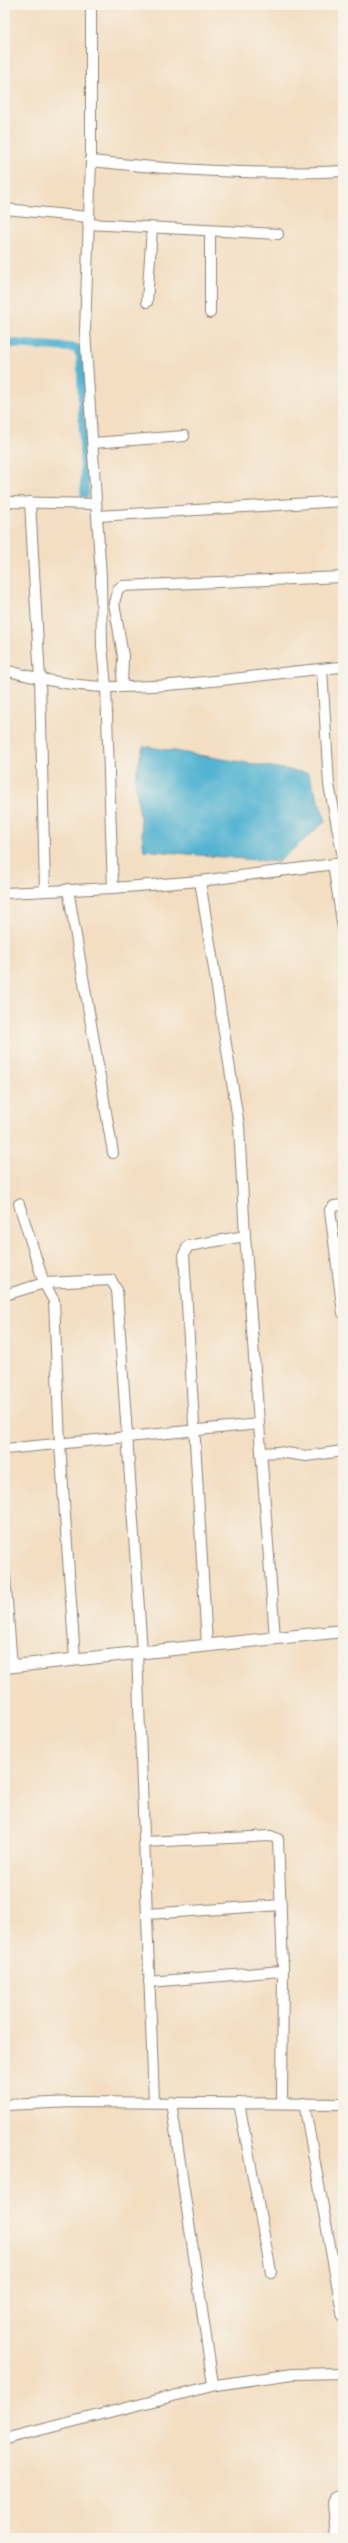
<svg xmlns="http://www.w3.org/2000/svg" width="348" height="2543" font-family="'IM FELL English',serif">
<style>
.water{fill:#53b4d2;stroke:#3f707e}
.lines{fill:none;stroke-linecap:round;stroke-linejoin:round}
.canal{stroke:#53b4d2;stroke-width:9}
.minor-casing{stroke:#8f8476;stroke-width:12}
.tertiary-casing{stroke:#8f8476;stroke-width:14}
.minor{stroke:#fff;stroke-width:10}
.tertiary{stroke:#fff;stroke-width:12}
</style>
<rect width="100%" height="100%" fill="#f7f3e8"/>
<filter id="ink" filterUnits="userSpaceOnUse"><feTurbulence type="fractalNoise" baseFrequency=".025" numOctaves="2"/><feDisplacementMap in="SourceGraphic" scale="8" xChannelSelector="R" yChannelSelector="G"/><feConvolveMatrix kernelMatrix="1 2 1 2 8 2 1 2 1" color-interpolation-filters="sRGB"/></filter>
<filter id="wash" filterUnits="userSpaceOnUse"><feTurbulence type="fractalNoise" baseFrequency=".012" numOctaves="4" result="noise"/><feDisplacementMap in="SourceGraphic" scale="16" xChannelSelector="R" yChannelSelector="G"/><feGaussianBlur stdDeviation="0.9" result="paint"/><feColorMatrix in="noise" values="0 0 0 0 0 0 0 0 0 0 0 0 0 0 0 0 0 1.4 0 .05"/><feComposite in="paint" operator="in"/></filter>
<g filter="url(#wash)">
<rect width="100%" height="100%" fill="#f3dec2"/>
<polygon class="water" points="143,746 308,773 326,821 278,862 144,850 135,778"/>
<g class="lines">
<polyline class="canal" points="5,343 76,348 81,356 85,494"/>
</g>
</g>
<g filter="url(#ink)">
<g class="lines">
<defs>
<g id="minor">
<polyline points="91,5 91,161 85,331 101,577 102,646 106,687 113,888"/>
<path d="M91 161C174 170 259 176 343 171"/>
<polyline points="5,209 88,217"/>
<polyline points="88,224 278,234"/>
<polyline points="147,302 152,228"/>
<polyline points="210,313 210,231"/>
<polyline points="93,443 184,436"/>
<polyline points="5,502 95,504"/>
<polyline points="30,502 40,679 45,890"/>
<polyline points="98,516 343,501"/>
<polyline points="322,669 329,785 343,857"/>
<path d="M5 670C38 679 72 686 107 687 186 688 264 673 343 667"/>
<polyline points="122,686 123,656 114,603 118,589 122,586 343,577"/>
<polyline points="333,864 343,928"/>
<polyline points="200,881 239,1126 245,1236"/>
<polyline points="68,889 113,1153"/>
<polyline points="5,893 113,888 200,881 343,863"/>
<polyline points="19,1204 44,1283 54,1301 60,1444 75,1659"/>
<polyline points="343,1205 334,1206 330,1210 343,1313"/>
<polyline points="5,1295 44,1283 111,1280 117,1290 142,1652"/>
<polyline points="5,1449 259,1424"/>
<polyline points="261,1453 279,1452 306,1456 343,1451"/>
<polyline points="5,1577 12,1666"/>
<polyline points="207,1645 184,1254 188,1246 245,1236 275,1638"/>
<polyline points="137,1652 154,2102"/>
<polyline points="144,1842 271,1836 278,1839 283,1968 282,2103"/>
<polyline points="147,1914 281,1905"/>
<polyline points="149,1982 281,1971"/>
<polyline points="171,2102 213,2384 216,2385 293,2374 343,2373"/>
<polyline points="239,2103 271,2272"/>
<polyline points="304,2103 343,2317"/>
<polyline points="5,2105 74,2102 343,2104"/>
<polyline points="5,2439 216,2385"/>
<polyline points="336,2538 333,2503 335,2498 343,2494"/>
</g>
<polyline id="tertiary" points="5,1667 343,1631"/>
</defs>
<use href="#minor" class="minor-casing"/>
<use href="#tertiary" class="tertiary-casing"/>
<use href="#minor" class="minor"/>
<use href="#tertiary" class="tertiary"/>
</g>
</g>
<rect width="348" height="2543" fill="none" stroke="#f7f3e8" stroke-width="20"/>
</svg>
